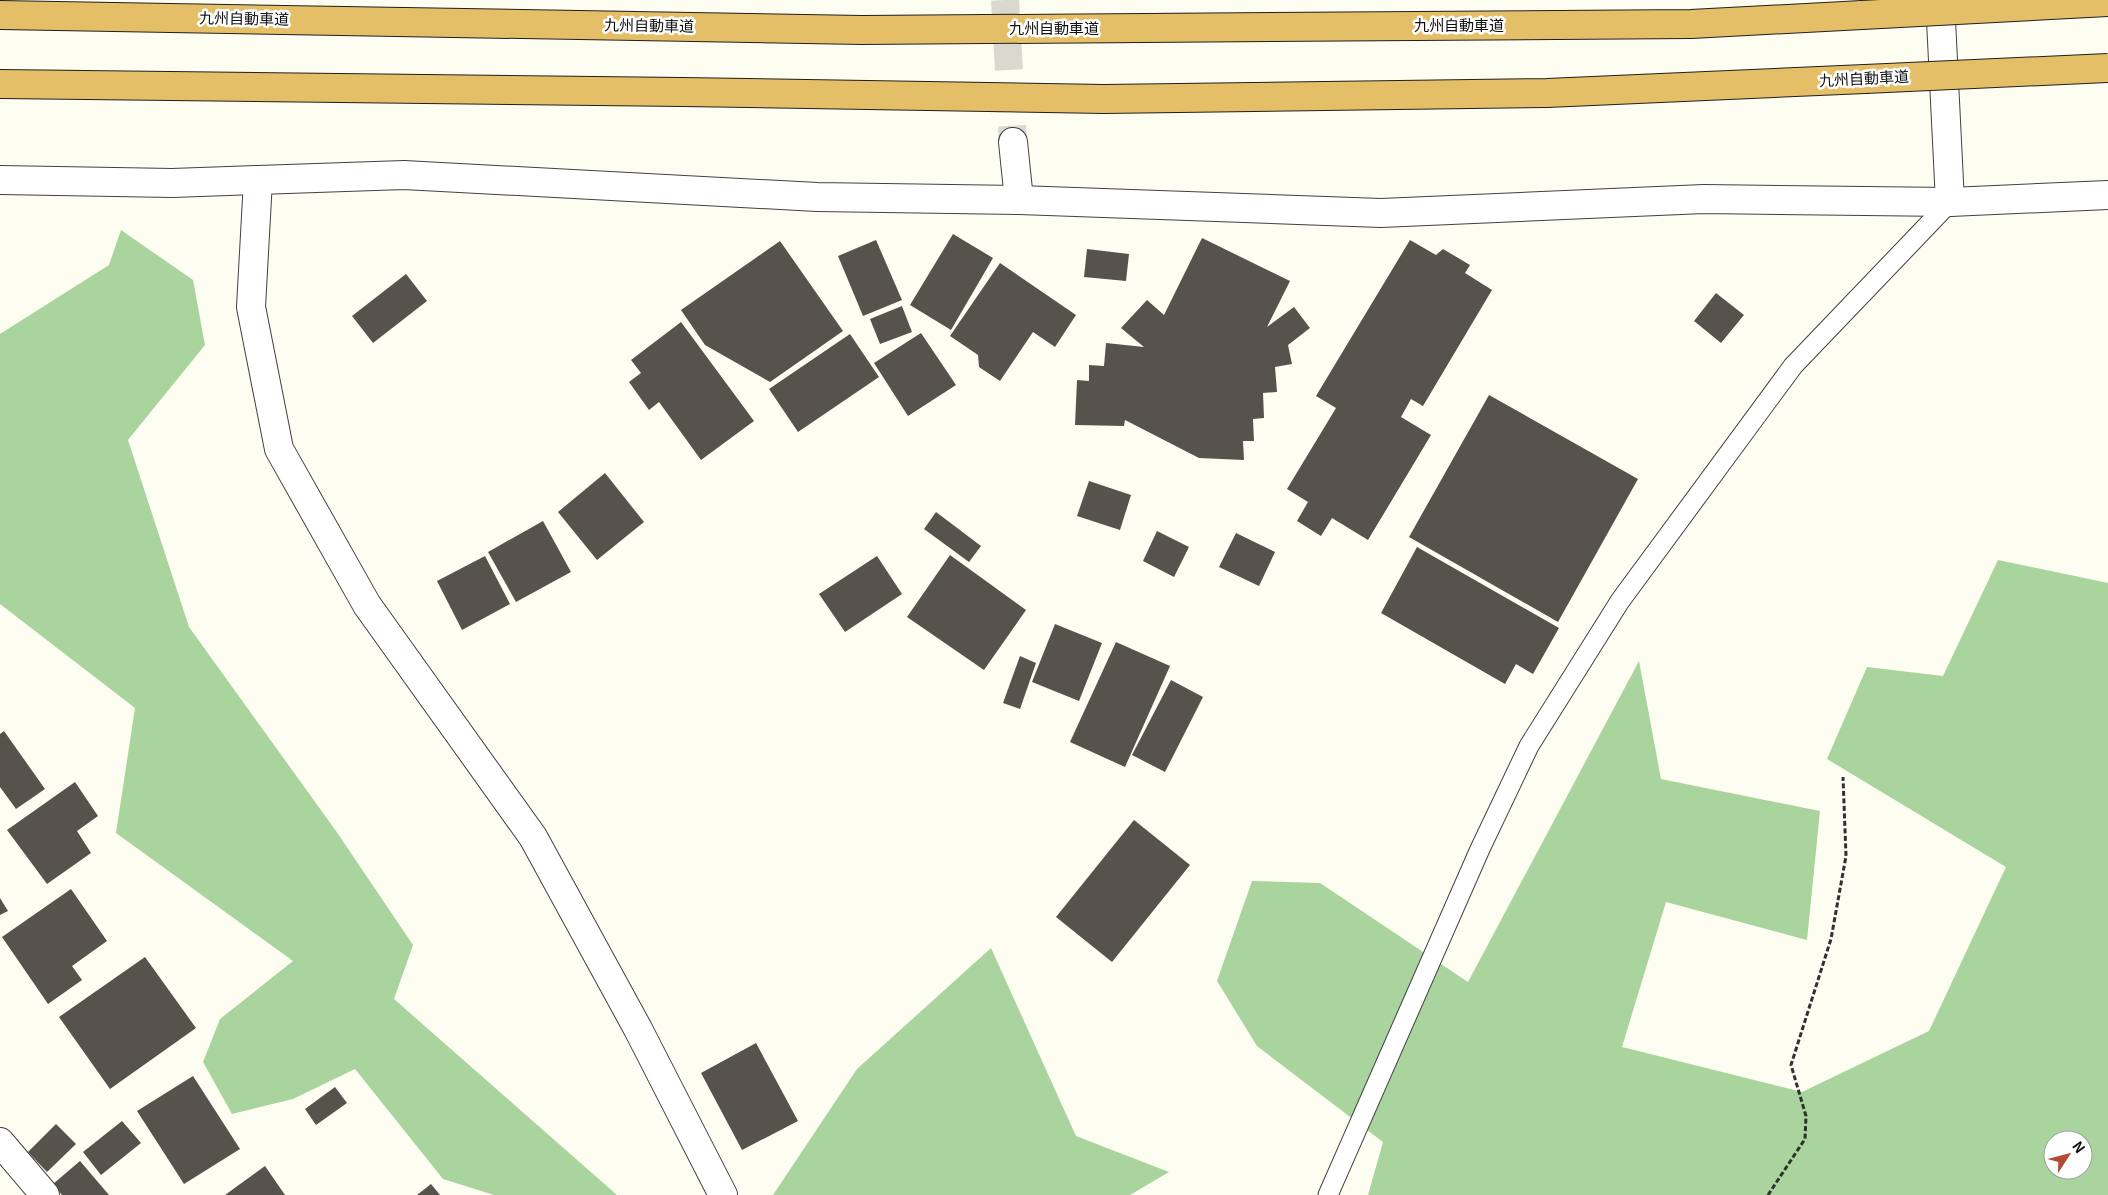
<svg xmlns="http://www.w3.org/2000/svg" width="2108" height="1195" font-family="Georgia,'Noto Sans JP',serif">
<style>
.forest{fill:#aad49e;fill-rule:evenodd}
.building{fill:#56524c}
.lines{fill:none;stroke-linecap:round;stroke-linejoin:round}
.minor-tunnel{stroke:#d9d9cf;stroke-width:28;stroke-dasharray:28 14;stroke-linecap:butt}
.service-casing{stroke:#414141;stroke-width:21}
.minor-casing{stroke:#414141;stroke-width:30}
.tertiary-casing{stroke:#414141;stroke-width:30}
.motorway-casing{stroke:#1f1f1f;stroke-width:30}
.path{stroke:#303030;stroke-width:3;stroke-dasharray:5 2.5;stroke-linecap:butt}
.service{stroke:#fff;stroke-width:19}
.minor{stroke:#fff;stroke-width:28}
.tertiary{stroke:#fff;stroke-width:28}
.motorway{stroke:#e5bf67;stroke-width:28}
.motorway-bridge-casing{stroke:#1f1f1f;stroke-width:30;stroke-linecap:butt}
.motorway-bridge{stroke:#e5bf67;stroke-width:28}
.labels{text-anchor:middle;stroke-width:5;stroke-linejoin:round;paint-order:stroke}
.street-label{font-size:15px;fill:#0e0e0e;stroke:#fff}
</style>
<rect width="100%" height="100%" fill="#fdfdf1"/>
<g class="forest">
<polygon points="121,230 193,280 205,345 128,440 189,627 336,831 413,945 394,999 617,1195 494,1195 443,1179 355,1069 293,1099 232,1114 203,1062 220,1019 293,961 116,833 135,708 0,604 0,334 109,265"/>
<path d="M1998 560 2108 583V1195H1368L1383 1142 1257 1046 1217 981 1252 881 1320 883 1468 982 1639 661 1661 779 1820 811 1807 940 1666 902 1622 1047 1802 1092 1929 1031 2006 867 1827 759 1867 667 1943 676ZM2053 1140H2083V1170H2053Z"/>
<polygon points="991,948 1076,1136 1169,1172 1130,1195 773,1195 857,1069"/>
</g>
<g class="building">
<polygon points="953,234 993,258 951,330 910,305"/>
<polygon points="1202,238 1290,281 1267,327 1294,307 1310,328 1288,345 1292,364 1275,367 1277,392 1263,393 1264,418 1253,419 1254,441 1243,441 1244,460 1199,458 1125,420 1124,426 1075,425 1077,380 1089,381 1089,365 1104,366 1106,343 1144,347 1121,328 1147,300 1164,315"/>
<polygon points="876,240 902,300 863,316 838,256"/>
<polygon points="1410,240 1436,255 1443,249 1470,265 1465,273 1492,290 1423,406 1411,399 1401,417 1431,435 1368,540 1332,518 1321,536 1297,521 1308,502 1287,489 1336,408 1316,396"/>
<polygon points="780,241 843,331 770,382 705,345 681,310"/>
<polygon points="1087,249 1129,254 1126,281 1084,277"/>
<polygon points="1000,263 1076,315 1055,347 1033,332 1000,381 979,367 978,355 950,336"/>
<polygon points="406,274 427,301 373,343 352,316"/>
<polygon points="1716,293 1744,315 1721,343 1694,321"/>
<polygon points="902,306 912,332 880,344 870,319"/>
<polygon points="681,322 754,421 701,460 659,402 649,410 629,382 641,373 631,360"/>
<polygon points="921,333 956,385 908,416 874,363"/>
<polygon points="850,334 879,377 798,432 769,389"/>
<polygon points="1489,395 1638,479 1558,622 1409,537"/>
<polygon points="605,473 644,522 597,560 558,512"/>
<polygon points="1089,481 1131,495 1120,530 1077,516"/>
<polygon points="936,512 981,546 969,562 924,529"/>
<polygon points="543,521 571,572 516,602 488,552"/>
<polygon points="1157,531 1189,547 1174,577 1143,561"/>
<polygon points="1236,533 1275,552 1259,586 1219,567"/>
<polygon points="1417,547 1559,628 1533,674 1516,664 1505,684 1381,613"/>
<polygon points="950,555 1026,610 984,670 907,617"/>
<polygon points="485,556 510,604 462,630 437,581"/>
<polygon points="877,556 902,594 845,632 819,594"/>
<polygon points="1055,624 1102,643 1079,701 1032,682"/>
<polygon points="1116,642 1170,666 1125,767 1070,742"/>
<polygon points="1020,656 1036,663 1020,709 1003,703"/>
<polygon points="1171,680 1203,697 1165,772 1132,755"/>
<polygon points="4,731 45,789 16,809 0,787 0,734"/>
<polygon points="75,782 98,816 77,831 91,853 47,884 7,830"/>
<polygon points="1134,820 1190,865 1112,962 1056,917"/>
<polygon points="71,889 107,941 72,966 82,980 48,1004 2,937"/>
<polygon points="0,898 8,911 0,915"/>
<polygon points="145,957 196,1028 110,1089 59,1017"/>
<polygon points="756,1043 798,1121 742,1150 701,1073"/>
<polygon points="193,1076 240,1149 184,1184 137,1111"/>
<polygon points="335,1087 347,1103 316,1125 305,1109"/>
<polygon points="122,1121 141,1143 101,1175 83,1152"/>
<polygon points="56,1124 76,1144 47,1172 28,1152"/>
<polygon points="80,1161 109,1195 62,1195 53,1184"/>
<polygon points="265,1166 285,1195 225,1195"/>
<polygon points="431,1184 440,1195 417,1195"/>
</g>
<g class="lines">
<polyline class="minor-tunnel" points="1005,0 1013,142"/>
<defs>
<polyline id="service" points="1328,1195 1480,849 1529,746 1620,601 1793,366 1950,202"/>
<g id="minor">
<polyline points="1940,0 1950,202"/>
<polyline points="1013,142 1019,200"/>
<polyline points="258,180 404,175 817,197 1019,200 1381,213 1704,199 1950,202 2108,195"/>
<polyline points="0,1142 45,1195"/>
</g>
<polyline id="tertiary" points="0,180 172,183 258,180 251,307 279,449 367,605 533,837 638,1029 723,1195"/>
<g id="motorway">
<polyline points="0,15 862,30 1691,24 1862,15"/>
<polyline points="0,84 683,92 1104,99 1547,93 1865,79"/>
</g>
</defs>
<use href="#service" class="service-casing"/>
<use href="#minor" class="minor-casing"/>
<use href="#tertiary" class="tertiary-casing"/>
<use href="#motorway" class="motorway-casing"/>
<polyline class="path" points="1768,1195 1805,1139 1806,1116 1791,1065 1831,939 1846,856 1843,777"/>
<use href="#service" class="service"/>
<use href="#minor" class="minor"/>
<use href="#tertiary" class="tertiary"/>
<use href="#motorway" class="motorway"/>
<defs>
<g id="motorway-bridge">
<polyline points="1862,15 2108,2"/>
<polyline points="1865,79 2108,68"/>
</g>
</defs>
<use href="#motorway-bridge" class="motorway-bridge-casing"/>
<use href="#motorway-bridge" class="motorway-bridge"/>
</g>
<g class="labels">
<g class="street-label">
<text transform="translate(244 19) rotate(1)" y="5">九州自動車道</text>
<text transform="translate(649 26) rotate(1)" y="5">九州自動車道</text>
<text x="1459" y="31">九州自動車道</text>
<text x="1054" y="34">九州自動車道</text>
<text transform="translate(1864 79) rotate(-3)" y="5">九州自動車道</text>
</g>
</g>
<g transform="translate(2068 1155) rotate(54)"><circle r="24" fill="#ffffff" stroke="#9f9f9f"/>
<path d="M0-4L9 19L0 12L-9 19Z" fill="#b04c35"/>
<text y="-8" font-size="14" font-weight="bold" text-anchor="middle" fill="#0e0e0e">N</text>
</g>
</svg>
